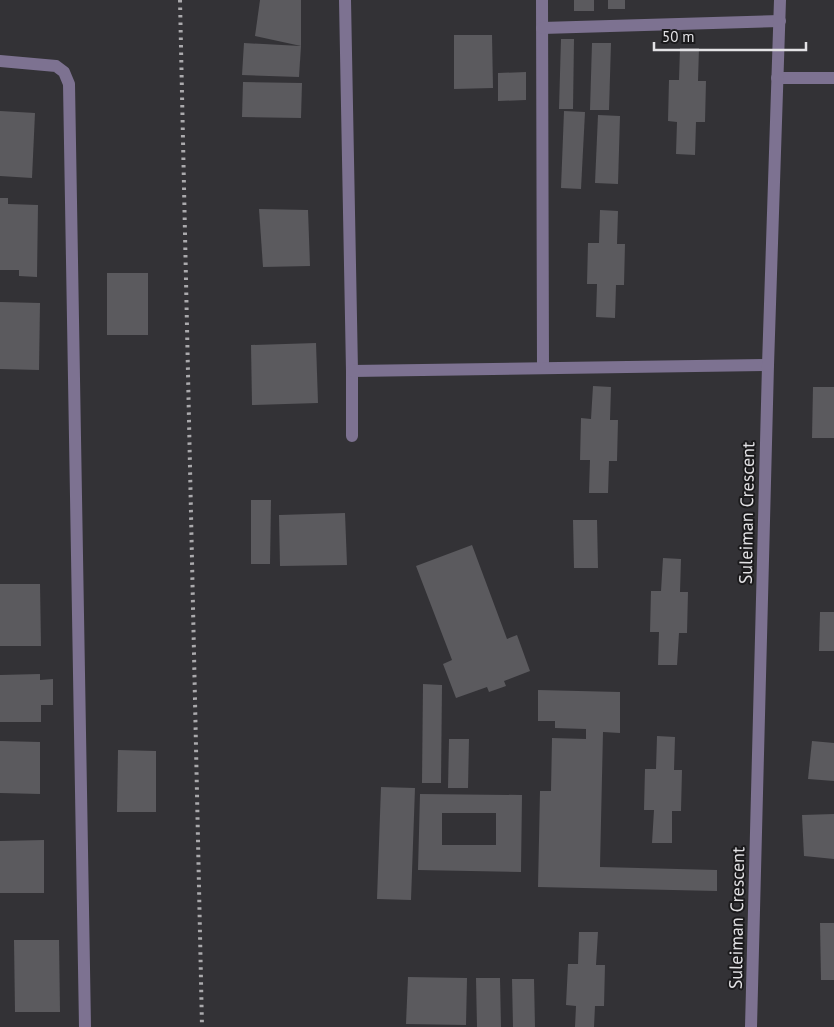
<svg xmlns="http://www.w3.org/2000/svg" width="834" height="1027" font-family="'PT Sans',sans-serif">
<style>
.building{fill:#5b5a5e;fill-rule:evenodd}
.lines{fill:none;stroke-linecap:round;stroke-linejoin:round}
.minor{stroke:#7d7291;stroke-width:12}
.rail{stroke:#abaaad;stroke-width:4;stroke-dasharray:2.5 5;stroke-linecap:butt}
.labels{text-anchor:middle;stroke-width:4;stroke-linejoin:round;paint-order:stroke}
.street-label{font-size:18px;fill:#e3e2e5;stroke:#1b1a1c}
</style>
<rect width="100%" height="100%" fill="#333236"/>
<g class="building">
<polygon points="260,0 301,0 301,46 255,36"/>
<rect x="574" y="0" width="20" height="11"/>
<rect x="608" y="0" width="17" height="9"/>
<polygon points="454,35 492,35 493,88 454,89"/>
<polygon points="561,39 574,39 573,109 559,109"/>
<polygon points="244,43 301,46 299,77 242,75"/>
<polygon points="592,43 611,43 609,110 590,110"/>
<polygon points="680,48 699,48 698,81 706,81 705,122 696,122 695,155 676,154 677,122 668,121 669,80 679,80"/>
<polygon points="526,72 526,100 498,101 498,73"/>
<polygon points="243,82 302,83 301,118 242,117"/>
<polygon points="0,111 35,113 32,178 0,176"/>
<polygon points="564,111 585,112 581,189 561,188"/>
<polygon points="598,115 620,116 618,184 595,183"/>
<polygon points="0,198 8,198 8,204 38,205 37,277 19,276 19,270 0,270"/>
<polygon points="259,209 308,210 310,266 263,267"/>
<polygon points="600,210 618,211 617,244 625,244 624,285 616,285 615,318 596,317 597,284 587,284 588,243 599,243"/>
<rect x="107" y="273" width="41" height="62"/>
<polygon points="0,302 40,303 39,370 0,369"/>
<polygon points="316,343 318,403 252,405 251,345"/>
<polygon points="593,386 611,387 610,420 618,420 617,461 609,461 608,493 589,493 590,460 580,460 581,418 591,419"/>
<polygon points="813,387 834,387 834,438 812,438"/>
<polygon points="251,500 271,500 270,564 251,564"/>
<polygon points="345,513 347,565 280,566 279,515"/>
<polygon points="573,520 597,520 598,568 574,568"/>
<polygon points="472,545 507,639 517,635 530,671 504,681 506,686 489,692 487,687 456,698 443,664 452,660 416,566"/>
<polygon points="663,558 681,559 680,592 688,592 687,633 679,633 677,665 658,665 659,632 650,632 651,591 661,591"/>
<polygon points="0,584 40,584 41,646 0,646"/>
<polygon points="820,612 834,612 834,651 819,651"/>
<polygon points="40,674 40,680 53,679 53,705 41,705 41,722 0,722 0,675"/>
<polygon points="423,684 442,685 441,783 422,783"/>
<polygon points="538,690 620,692 620,733 603,732 600,867 717,870 717,891 538,887 540,791 551,791 552,738 586,739 586,729 555,728 555,721 538,721"/>
<polygon points="657,736 675,737 674,770 682,770 681,811 672,811 672,843 652,843 654,810 644,810 645,769 656,769"/>
<polygon points="449,739 469,739 468,788 448,788"/>
<polygon points="0,741 40,742 40,794 0,793"/>
<polygon points="812,741 834,743 834,781 808,779"/>
<polygon points="118,750 156,751 156,812 117,812"/>
<polygon points="381,787 415,788 411,900 377,899"/>
<path d="M420 794 522 795 521 872 418 870ZM442 813H496V845H442Z"/>
<polygon points="834,814 834,859 804,856 802,815"/>
<polygon points="44,840 44,893 0,893 0,841"/>
<polygon points="820,923 834,923 834,980 821,980"/>
<polygon points="579,932 598,932 596,965 605,965 604,1006 595,1006 594,1027 575,1027 576,1006 566,1005 568,964 578,964"/>
<polygon points="14,940 59,940 60,1012 15,1012"/>
<polygon points="408,977 467,978 466,1025 406,1024"/>
<polygon points="476,978 500,978 501,1027 477,1027"/>
<polygon points="512,979 534,979 535,1027 513,1027"/>
</g>
<g class="lines">
<g class="minor">
<polyline points="345,0 352,371 352,436"/>
<polyline points="542,0 543,368"/>
<polyline points="542,28 780,21"/>
<polyline points="0,61 56,66 64,72 69,84 85,1027"/>
<polyline points="777,78 834,78"/>
<polyline points="352,371 768,365"/>
<polyline points="751,1027 768,365 780,0"/>
</g>
<polyline class="rail" points="180,0 202,1027"/>
</g>
<g class="labels">
<g class="street-label">
<text transform="translate(747 513) rotate(-89)" y="6">Suleiman Crescent</text>
<text transform="translate(737 918) rotate(-89)" y="6">Suleiman Crescent</text>
</g>
</g>
<path d="M654 42v8h152v-8" fill="none" stroke="#e3e2e5" stroke-width="2.5"/>
<text x="662" y="42" font-size="15" fill="#e3e2e5" stroke="#1b1a1c" stroke-width="4" paint-order="stroke">50 m</text>
</svg>
